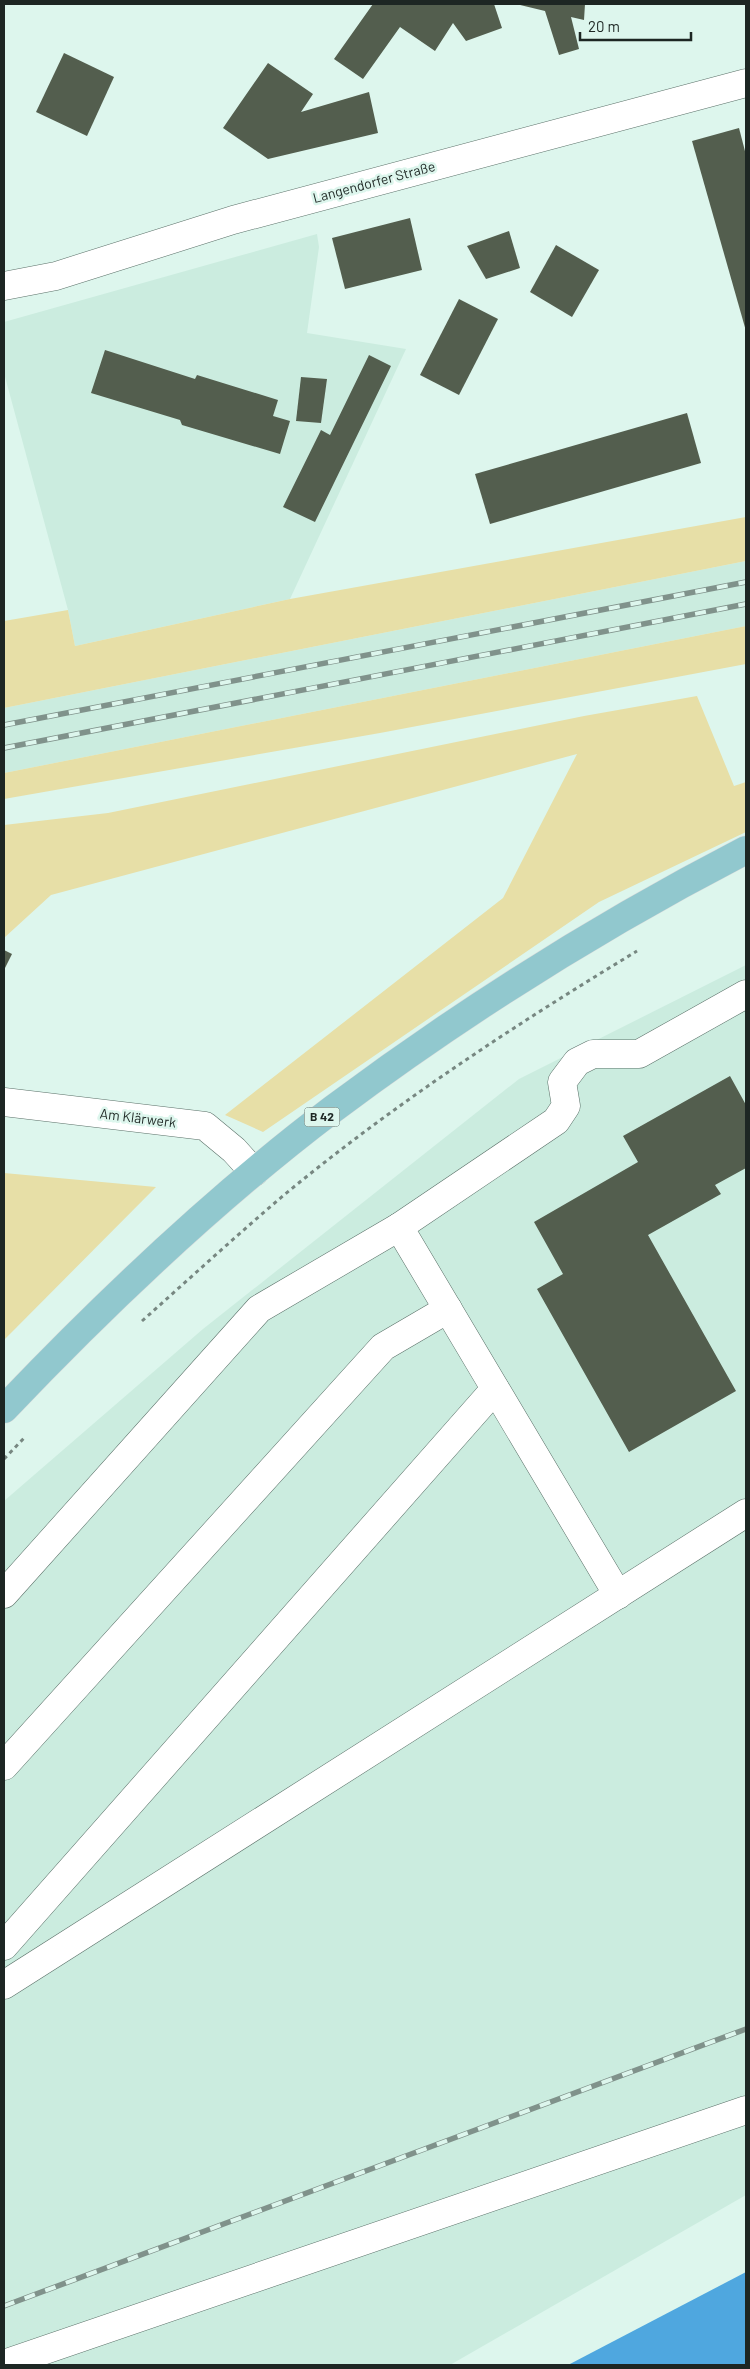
<svg xmlns="http://www.w3.org/2000/svg" width="750" height="2369" font-family="Barlow,sans-serif">
<style>
.built{fill:#cbecdf}
.green{fill:#e7dfa7}
.water{fill:#4fa7df}
.building{fill:#535e4e}
.lines{fill:none;stroke-linecap:round;stroke-linejoin:round}
.minor-casing{stroke:#5b7169;stroke-width:29}
.major-casing{stroke:#dbdcdc;stroke-width:29}
.path{stroke:#778781;stroke-width:3;stroke-dasharray:4 4;stroke-linecap:butt}
.minor{stroke:#fff;stroke-width:28}
.major{stroke:#91c8ce;stroke-width:28}
.rail-casing{stroke:#80928b;stroke-width:5.5}
.rail{stroke:#ddf6ed;stroke-width:4;stroke-dasharray:11;stroke-linecap:butt}
.labels{text-anchor:middle;stroke-width:5;stroke-linejoin:round;paint-order:stroke}
.shield{fill:#ddf6ed;stroke:#576460;stroke-width:1}
.shield-label{font-size:12px;font-weight:bold;fill:#1d2623}
.street-label{font-size:14px;fill:#1d2623;stroke:#ddf6ed}
</style>
<rect width="100%" height="100%" fill="#ddf6ed"/>
<g class="built">
<polygon points="317,234 319,247 307,333 406,349 290,599 75,646 68,610 4,373 4,322"/>
<polygon points="746,561 746,626 4,773 4,708"/>
<polygon points="746,965 746,2195 450,2365 4,2365 4,1501 203,1329 519,1079"/>
</g>
<g class="green">
<polygon points="746,517 746,561 4,708 4,621 68,610 75,646 290,599"/>
<polygon points="746,626 746,664 380,733 4,799 4,773"/>
<polygon points="697,696 734,786 746,782 746,832 599,902 263,1132 225,1115 503,898 577,754 51,895 4,938 4,825 108,813 584,716"/>
<polygon points="4,1173 156,1187 4,1340"/>
</g>
<polygon class="water" points="746,2272 746,2365 568,2365"/>
<g class="building">
<polygon points="373,4 494,4 502,28 466,41 453,23 435,51 400,27 363,79 334,59"/>
<polygon points="516,4 585,4 584,20 571,17 579,49 559,55 545,11"/>
<polygon points="64,53 114,77 87,136 36,112"/>
<polygon points="268,63 313,94 301,112 369,92 378,133 268,159 223,128"/>
<polygon points="739,128 746,155 746,331 692,141"/>
<polygon points="410,218 422,270 345,289 332,238"/>
<polygon points="509,231 520,268 486,279 467,246"/>
<polygon points="556,245 599,270 572,317 530,292"/>
<polygon points="459,299 498,319 459,395 420,375"/>
<polygon points="105,350 195,379 197,375 278,400 273,416 290,421 280,454 182,425 180,420 91,393"/>
<polygon points="369,355 391,366 315,522 283,507 321,430 330,435"/>
<polygon points="301,377 327,379 321,423 296,421"/>
<polygon points="687,413 701,463 490,524 475,474"/>
<polygon points="4,950 12,954 4,970"/>
<polygon points="730,1076 746,1105 746,1168 715,1185 721,1194 648,1235 736,1391 629,1452 537,1289 563,1274 534,1222 638,1162 623,1136"/>
</g>
<g class="lines">
<defs>
<g id="minor">
<polyline points="4,286 56,276 233,220 746,83"/>
<polyline points="4,1102 205,1126 234,1150 254,1172"/>
<polyline points="4,1594 259,1309 399,1227"/>
<polyline points="618,1595 399,1227 556,1121 566,1106 562,1082 577,1062 593,1054 639,1054 746,994"/>
<polyline points="4,1766 383,1347 448,1309"/>
<polyline points="4,1946 495,1389"/>
<polyline points="4,1985 746,1513"/>
<polyline points="4,2364 746,2110"/>
</g>
<path id="major" d="M4 1409C106 1302 214 1199 333 1109 464 1011 601 925 746 850"/>
</defs>
<use href="#minor" class="minor-casing"/>
<use href="#major" class="major-casing"/>
<g class="path">
<path d="M142 1321C189 1279 236 1236 284 1195 394 1104 515 1025 637 951"/>
<polyline points="4,1459 26,1436"/>
</g>
<use href="#minor" class="minor"/>
<use href="#major" class="major"/>
<defs>
<g id="rail">
<polyline points="4,725 746,582"/>
<polyline points="4,748 746,604"/>
<polyline points="4,2306 746,2029"/>
</g>
</defs>
<use href="#rail" class="rail-casing"/>
<use href="#rail" class="rail"/>
</g>
<g class="labels">
<rect class="shield" x="304.5" y="1107.5" width="35" height="19" rx="4"/>
<g class="shield-label">
<text x="322" y="1121">B 42</text>
</g>
<g class="street-label">
<text transform="translate(374 182) rotate(-15)" y="5">Langendorfer Straße</text>
<text transform="translate(138 1118) rotate(7)" y="5">Am Klärwerk</text>
</g>
</g>
<rect width="750" height="2369" fill="none" stroke="#1d2623" stroke-width="10"/>
<path d="M580 32v8h111v-8" fill="none" stroke="#1d2623" stroke-width="2.5"/>
<text x="588" y="32" font-size="15" fill="#1d2623" stroke="#ddf6ed" stroke-width="4" paint-order="stroke">20 m</text>
</svg>
